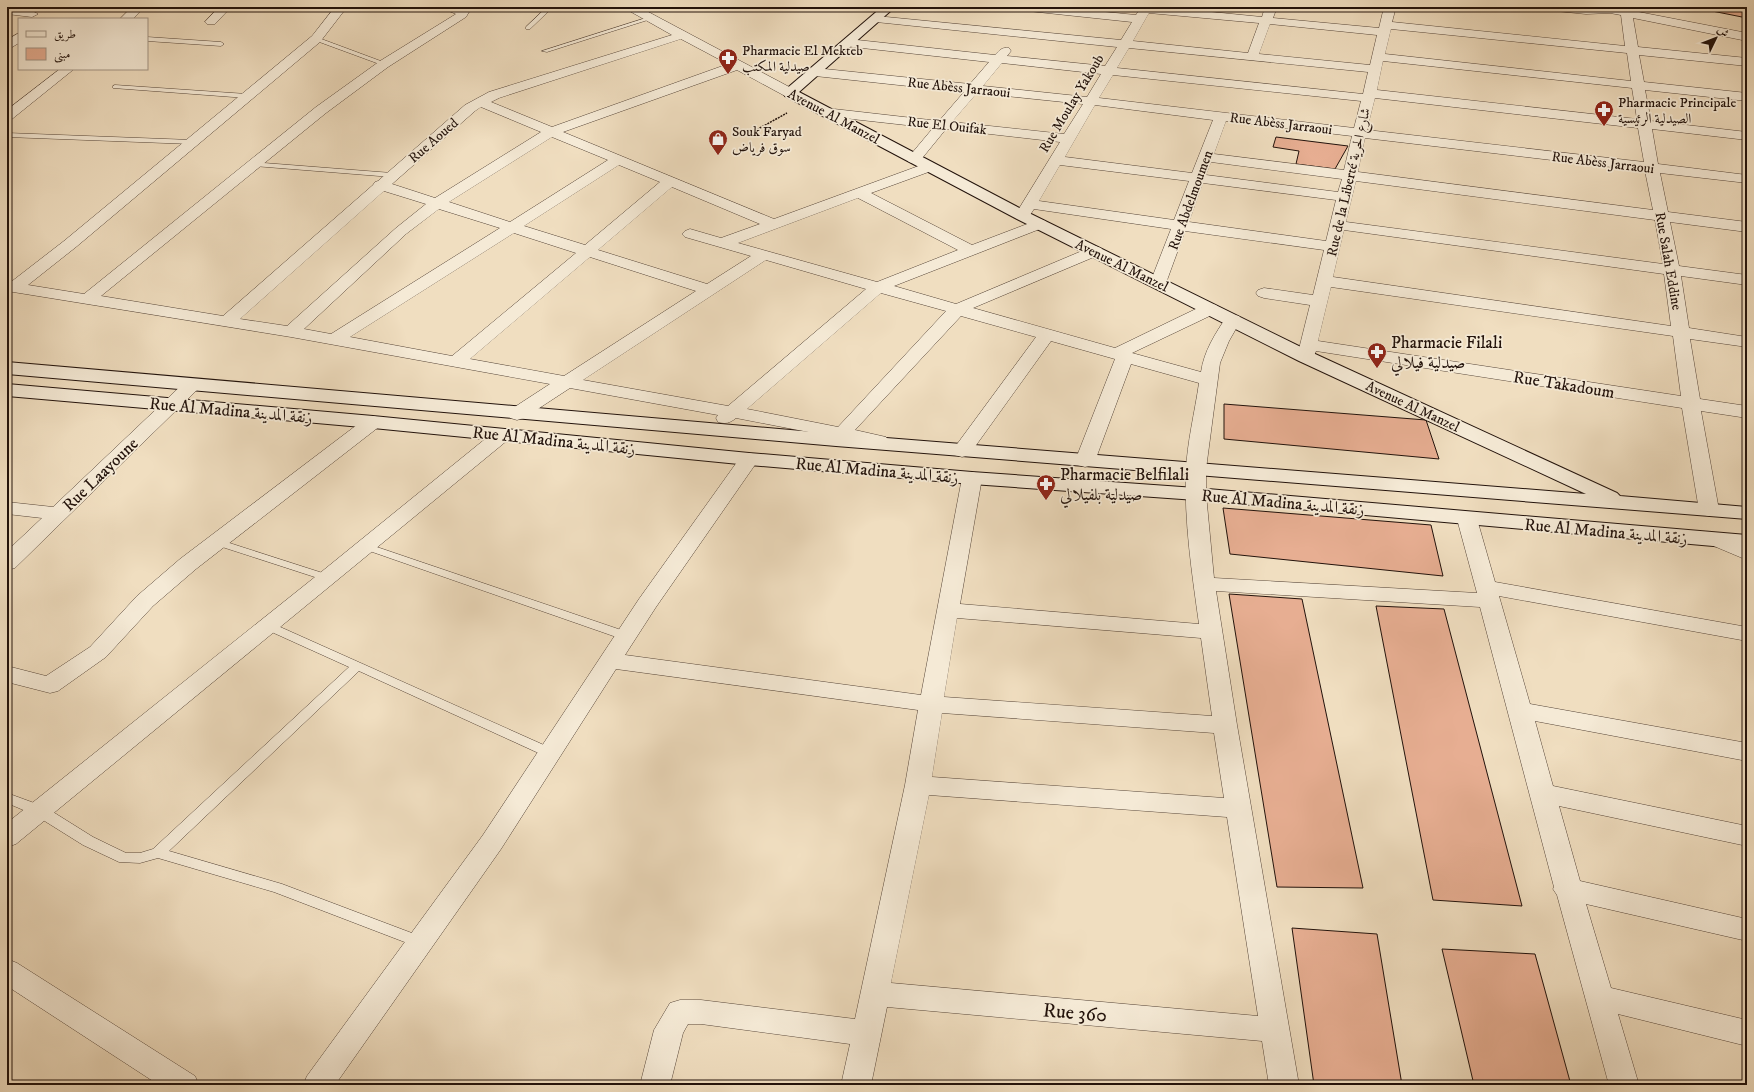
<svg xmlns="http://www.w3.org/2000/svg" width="1754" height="1092" font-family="'IM FELL DW Pica',Amiri,serif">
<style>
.building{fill:#e7ae92;stroke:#22120b}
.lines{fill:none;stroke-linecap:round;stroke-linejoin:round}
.lane-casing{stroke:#564538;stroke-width:1}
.street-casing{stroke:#564538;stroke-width:1}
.secondary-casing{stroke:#22120b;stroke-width:2}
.path{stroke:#22120b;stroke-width:1.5;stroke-dasharray:2 1;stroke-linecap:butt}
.lane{fill:#f5ead6;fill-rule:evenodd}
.street{fill:#f5ead6;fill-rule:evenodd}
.secondary{fill:#f5ead6;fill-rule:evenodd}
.labels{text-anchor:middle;stroke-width:3.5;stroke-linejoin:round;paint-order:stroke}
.far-poi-label{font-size:14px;fill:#22120b;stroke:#f5ead6;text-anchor:start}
.far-street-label{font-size:14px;fill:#22120b;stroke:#f5ead6}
.poi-label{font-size:17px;fill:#22120b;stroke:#f5ead6;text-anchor:start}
.street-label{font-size:17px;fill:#22120b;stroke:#f5ead6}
.near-street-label{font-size:20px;fill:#22120b;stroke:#f5ead6}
</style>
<rect width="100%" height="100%" fill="#f0dec0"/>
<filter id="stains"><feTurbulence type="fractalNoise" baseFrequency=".005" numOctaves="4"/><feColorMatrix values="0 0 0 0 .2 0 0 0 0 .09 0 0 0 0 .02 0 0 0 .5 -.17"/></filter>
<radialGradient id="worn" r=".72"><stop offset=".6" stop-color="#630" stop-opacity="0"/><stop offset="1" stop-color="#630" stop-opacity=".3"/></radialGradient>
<g class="building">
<polygon points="1705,7 1747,7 1747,18 1702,9"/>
<polygon points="1276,137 1348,146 1335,169 1296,164 1299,151 1273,147"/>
<polygon points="1224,404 1426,420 1439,459 1224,439"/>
<polygon points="1223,508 1431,525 1443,576 1230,554"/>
<polygon points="1229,594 1302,599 1363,888 1277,887"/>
<polygon points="1376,606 1444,609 1522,906 1433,900"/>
<polygon points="1292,928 1377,934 1402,1085 1314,1085"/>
<polygon points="1442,949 1535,954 1571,1085 1474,1085"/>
</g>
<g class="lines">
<defs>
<g id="lane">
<polygon points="547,7 553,7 530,29 526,29 526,27"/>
<polygon points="1630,7 1637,7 1628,14 1624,14 1624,12"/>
<polygon points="649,17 654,18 547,52 542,51"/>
<polygon points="147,37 221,42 224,44 221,46 147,41"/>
<polygon points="316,37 386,63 387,64 382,65 314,40 313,39"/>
<polygon points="115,85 247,94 250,96 247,98 113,88 113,86"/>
<polygon points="7,133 192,140 196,142 192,144 7,137"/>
<polygon points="251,162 392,173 396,175 392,177 254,166 251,166"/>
<polygon points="217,539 332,576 334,578 332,580 324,580 213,544 212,542"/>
<polygon points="365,543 630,633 632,636 630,639 622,639 361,548 360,546"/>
<polygon points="269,622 555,750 556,753 555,756 550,758 545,756 359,671 169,851 282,884 425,938 427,942 425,946 420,948 415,946 274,892 158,858 140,863 119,862 83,845 35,815 7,803 7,793 45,807 93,837 126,853 140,853 153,849 349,667 265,629 263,626 265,623"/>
</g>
<g id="street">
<polygon points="132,7 144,7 133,19 120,19"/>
<polygon points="219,7 231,7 215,24 207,24 205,22"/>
<path d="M335 7H347L320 42 76 247 28 285 84 294 316 107 380 61 456 14 444 9 442 7C451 7 463 5 469 12L466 17 388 67 326 113 101 296 223 316 373 185 375 182 378 181 465 105 489 92 672 35 626 9 624 7H639L795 90 796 93 795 96H785L737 70 563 132 774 219 924 164 929 163 934 164 936 167 934 170 871 193 972 245 1035 221 1040 219 1045 221 1048 224 1045 227 894 286 956 304 1089 248 1095 246 1101 248 1103 251 1101 254 973 308 1115 348 1204 305 1210 304 1216 305 1218 309 1216 313 1132 353 1201 372C1204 351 1215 334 1227 316L1233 315 1239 316 1241 320 1229 341 1220 363 1206 469V494L1214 578 1477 593 1457 519 1460 515 1467 513 1474 515 1477 519 1495 582 1747 627V641L1499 596 1530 704 1747 743V761L1535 721 1553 786 1747 826V846L1559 806 1580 881 1747 919V941L1586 904 1611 988 1747 1020V1046L1618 1014 1639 1085H1609L1557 895 1553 889 1554 887 1480 607 1216 591 1237 725 1299 1085H1269L1262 1041 887 1007 871 1085H841L850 1044 701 1024H688L683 1033 670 1085H640L654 1030 670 1003 680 1000H701L855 1019 905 785 918 710 616 669 501 849 335 1085H303L307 1076 483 835 639 599 742 455 749 453 756 455 759 459 656 607 625 655 921 695 962 478 965 474 972 472 979 474 982 478 960 604 1199 624C1192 574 1184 521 1186 471 1187 443 1195 411 1199 383L1131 364 1095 461 1092 465 1085 467 1078 465 1075 461 1115 359 1051 341 969 455 962 457 955 455 952 451 1036 337 961 316 855 430 886 437 889 441 886 445 879 447 847 440C841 446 837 446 829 444L826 440 829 436 736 418C730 423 726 424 718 422L716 418 718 415 570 388 524 418 517 420 510 418 508 414 510 410 550 384 291 337 7 291V281L11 282 64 241 312 36ZM681 39 728 64 552 127 491 102 499 98ZM481 107 541 132 435 198 392 184 475 111ZM552 137 608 160 510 222 449 202ZM619 165 660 182 585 245 524 226ZM672 187 760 224 721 238 690 229 685 231 682 234 685 237 751 256 707 284 598 250ZM384 191 426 204 396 228 287 326 240 319ZM858 198 958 250 877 282 738 243ZM439 209 500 228 331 334 304 329 406 234ZM514 233 576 253 452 356 350 337ZM590 257 696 291 564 376 470 359ZM766 260 866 289 728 406 583 380ZM881 293 946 311 838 427 747 409ZM957 618 1201 638 1212 716 944 697ZM942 713 1214 733 1224 798 932 777ZM929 795 1227 817 1258 1016 891 983Z"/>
<path d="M1013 7H1054L1136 15 1141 7H1161L1262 17 1265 7H1277L1273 18 1379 28 1384 7H1396L1392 22 1625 46 1621 15 1610 13 1586 14 1546 10 1540 7H1613L1747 33V41L1633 18 1638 47 1747 58V66L1639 55 1644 82 1747 93V101L1645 90 1651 121 1747 132V140L1652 129 1658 164 1747 175V183L1660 173 1668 212 1747 222V232L1670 222 1679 266 1747 275V285L1681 276 1689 328 1747 337V347L1690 339 1700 399 1747 406V418L1701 411 1719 510 1716 514 1709 516 1702 514 1699 510 1682 408 1316 351 1312 361 1306 362 1300 361 1297 357 1310 305 1264 298 1258 296 1256 293 1258 290 1264 288 1313 295 1324 250 1185 231 1166 283 1164 286 1158 288 1152 286 1150 283 1171 229 1034 209 1028 218 1023 220 1018 218 1015 215 1060 142 946 129 919 162 914 163 909 162 907 159 933 128 825 116 820 115 818 112 820 109 825 108 939 121 964 92 815 76 811 75 809 72 811 69 815 68 970 84 989 62 844 46 842 43 844 40 848 39 995 55C1000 50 1002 47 1009 48L1011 51 1007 56 1105 66 1117 47 876 22 872 21 870 19 872 17 876 16 1121 40 1132 22 1019 10ZM1149 13 1259 23 1248 53 1133 41ZM1270 24 1377 35 1370 65 1259 54ZM1391 29 1627 53 1631 81 1385 54ZM1129 48 1368 72 1363 94 1117 68ZM1383 61 1632 88 1637 119 1377 90ZM1002 63 1101 74 1087 97 983 86ZM1113 75 1361 101 1354 128 1099 98ZM977 93 1083 104 1064 134 952 122ZM1375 98 1638 128 1644 162 1367 130ZM1095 105 1213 120 1192 173 1065 157ZM1226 121 1352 136 1344 170 1214 154ZM1365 138 1645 171 1653 210 1358 172ZM1211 162 1342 179 1338 192 1206 175ZM1060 165 1189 181 1174 220 1039 201ZM1356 181 1655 220 1663 264 1346 222ZM1203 183 1336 200 1326 241 1189 222ZM1344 230 1664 274 1671 326 1333 277ZM1331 287 1673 336 1681 396 1318 341Z"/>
<polygon points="7,8 32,11 38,14 32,17 7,14"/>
<polygon points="19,33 19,43 7,50 7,40"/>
<polygon points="60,69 74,69 12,119 7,120 7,110"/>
<polygon points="193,379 199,380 202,384 199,388 15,568 7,570 7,551 42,518 7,514 7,502 53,507 187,380"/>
<polygon points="373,416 380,418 382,422 380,426 196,569 153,606 106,657 58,691 50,693 7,682 7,666 46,676 90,647 137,596 180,559 366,418"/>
<polygon points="502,429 509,431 512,435 509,439 16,844 7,847 7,823 320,573 495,431"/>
<polygon points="1716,534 1747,546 1747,560 1709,544 1706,540 1709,536"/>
<polygon points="7,959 17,963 195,1076 199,1085 159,1085 7,986"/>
</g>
<g id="secondary">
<polygon points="882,7 895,7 799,92 1029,213 1313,353 1617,493 1620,496 1747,507 1747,519 836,446 7,374 7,362 836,434 1586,494 1299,361 1017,219 785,96 783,93 785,90"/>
<polygon points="7,384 373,416 749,453 972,472 1196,488 1747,535 1747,549 1196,500 972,484 749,465 373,428 7,396"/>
</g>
</defs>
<use href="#lane" class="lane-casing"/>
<use href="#street" class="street-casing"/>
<use href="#secondary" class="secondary-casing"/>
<polyline class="path" points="749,134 787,113"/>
<use href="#lane" class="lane"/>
<use href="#street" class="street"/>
<use href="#secondary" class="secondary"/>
</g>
<defs>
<symbol id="pharmacy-pin" viewBox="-11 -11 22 30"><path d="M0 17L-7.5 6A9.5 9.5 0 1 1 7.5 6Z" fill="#8f2418" stroke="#f5ead6"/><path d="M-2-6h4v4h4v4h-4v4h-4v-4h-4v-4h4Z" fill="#fff"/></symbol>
<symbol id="shop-pin" viewBox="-11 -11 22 30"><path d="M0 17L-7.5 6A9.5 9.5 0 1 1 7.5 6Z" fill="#8f2418" stroke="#f5ead6"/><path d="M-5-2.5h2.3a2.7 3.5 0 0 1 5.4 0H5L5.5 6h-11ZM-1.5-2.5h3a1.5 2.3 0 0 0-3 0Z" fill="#fff"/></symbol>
</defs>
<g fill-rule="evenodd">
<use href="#pharmacy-pin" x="717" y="47" width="22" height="30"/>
<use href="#pharmacy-pin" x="1593" y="99" width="22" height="30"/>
<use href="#shop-pin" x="707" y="128" width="22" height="30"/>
<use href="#pharmacy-pin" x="1366" y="341" width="22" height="30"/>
<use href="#pharmacy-pin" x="1035" y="473" width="22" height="30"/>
</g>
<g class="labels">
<g class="far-poi-label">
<text x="742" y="55">Pharmacie El Mekteb<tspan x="742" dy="16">صيدلية المكتب</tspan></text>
<text x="1618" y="107">Pharmacie Principale<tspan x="1618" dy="16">الصيدلية الرئيسية</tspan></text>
<text x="732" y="136">Souk Faryad<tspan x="732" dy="16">سوق فرياض</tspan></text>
</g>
<g class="far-street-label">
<text transform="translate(959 87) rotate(6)" y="5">Rue Abèss Jarraoui</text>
<text transform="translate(1071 103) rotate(-59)" y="5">Rue Moulay Yakoub</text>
<text transform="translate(834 116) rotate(28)" y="5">Avenue Al Manzel</text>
<text transform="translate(1281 123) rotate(7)" y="5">Rue Abèss Jarraoui</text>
<text transform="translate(947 125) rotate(6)" y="5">Rue El Ouifak</text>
<text transform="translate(433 140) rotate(-41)" y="5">Rue Aoued</text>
<text transform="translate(1603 162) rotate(7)" y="5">Rue Abèss Jarraoui</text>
<text transform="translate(1348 182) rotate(-77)" y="5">Rue de la Liberté شارع الحرية</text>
<text transform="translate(1190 200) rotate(-70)" y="5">Rue Abdelmoumen</text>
<text transform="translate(1669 261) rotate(80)" y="5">Rue Salah Eddine</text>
<text transform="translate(1122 265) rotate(26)" y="5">Avenue Al Manzel</text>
<text transform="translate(1413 406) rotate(25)" y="5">Avenue Al Manzel</text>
</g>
<g class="poi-label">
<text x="1391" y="348">Pharmacie Filali<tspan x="1391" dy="20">صيدلية فيلالي</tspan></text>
<text x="1060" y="480">Pharmacie Belfilali<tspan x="1060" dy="20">صيدلية بلفيلالي</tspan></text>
</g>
<g class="street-label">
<text transform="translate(1564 384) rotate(9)" y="6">Rue Takadoum</text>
<text transform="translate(231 410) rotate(5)" y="6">Rue Al Madina زنقة المدينة</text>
<text transform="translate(554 440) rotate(6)" y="6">Rue Al Madina زنقة المدينة</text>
<text transform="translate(877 470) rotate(5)" y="6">Rue Al Madina زنقة المدينة</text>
<text transform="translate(100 474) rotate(-44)" y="6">Rue Laayoune</text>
<text transform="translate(1283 502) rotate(5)" y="6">Rue Al Madina زنقة المدينة</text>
<text transform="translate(1606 531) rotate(5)" y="6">Rue Al Madina زنقة المدينة</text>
</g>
<g class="near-street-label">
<text transform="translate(1075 1012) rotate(5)" y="7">Rue 360</text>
</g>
</g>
<rect width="1754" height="1092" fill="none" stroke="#f0dec0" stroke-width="24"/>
<rect x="8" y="8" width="1738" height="1076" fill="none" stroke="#22120b" stroke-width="2"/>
<rect x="12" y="12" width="1730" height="1068" fill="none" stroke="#22120b"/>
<rect x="18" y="18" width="130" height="52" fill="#f5ead6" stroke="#a19485"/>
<rect x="26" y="31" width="20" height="6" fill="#f5ead6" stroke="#a19485"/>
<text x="54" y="38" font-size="12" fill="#22120b">طريق</text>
<rect x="26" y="48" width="20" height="12" fill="#e7ae92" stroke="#a19485"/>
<text x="54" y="58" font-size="12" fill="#22120b">مبنى</text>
<g transform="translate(1716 38) rotate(47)" stroke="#f5ead6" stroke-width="3" paint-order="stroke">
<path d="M0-3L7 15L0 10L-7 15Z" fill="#22120b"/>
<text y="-6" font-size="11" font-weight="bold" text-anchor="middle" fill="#22120b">ش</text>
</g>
<rect width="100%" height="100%" filter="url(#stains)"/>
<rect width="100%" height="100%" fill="url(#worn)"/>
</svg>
